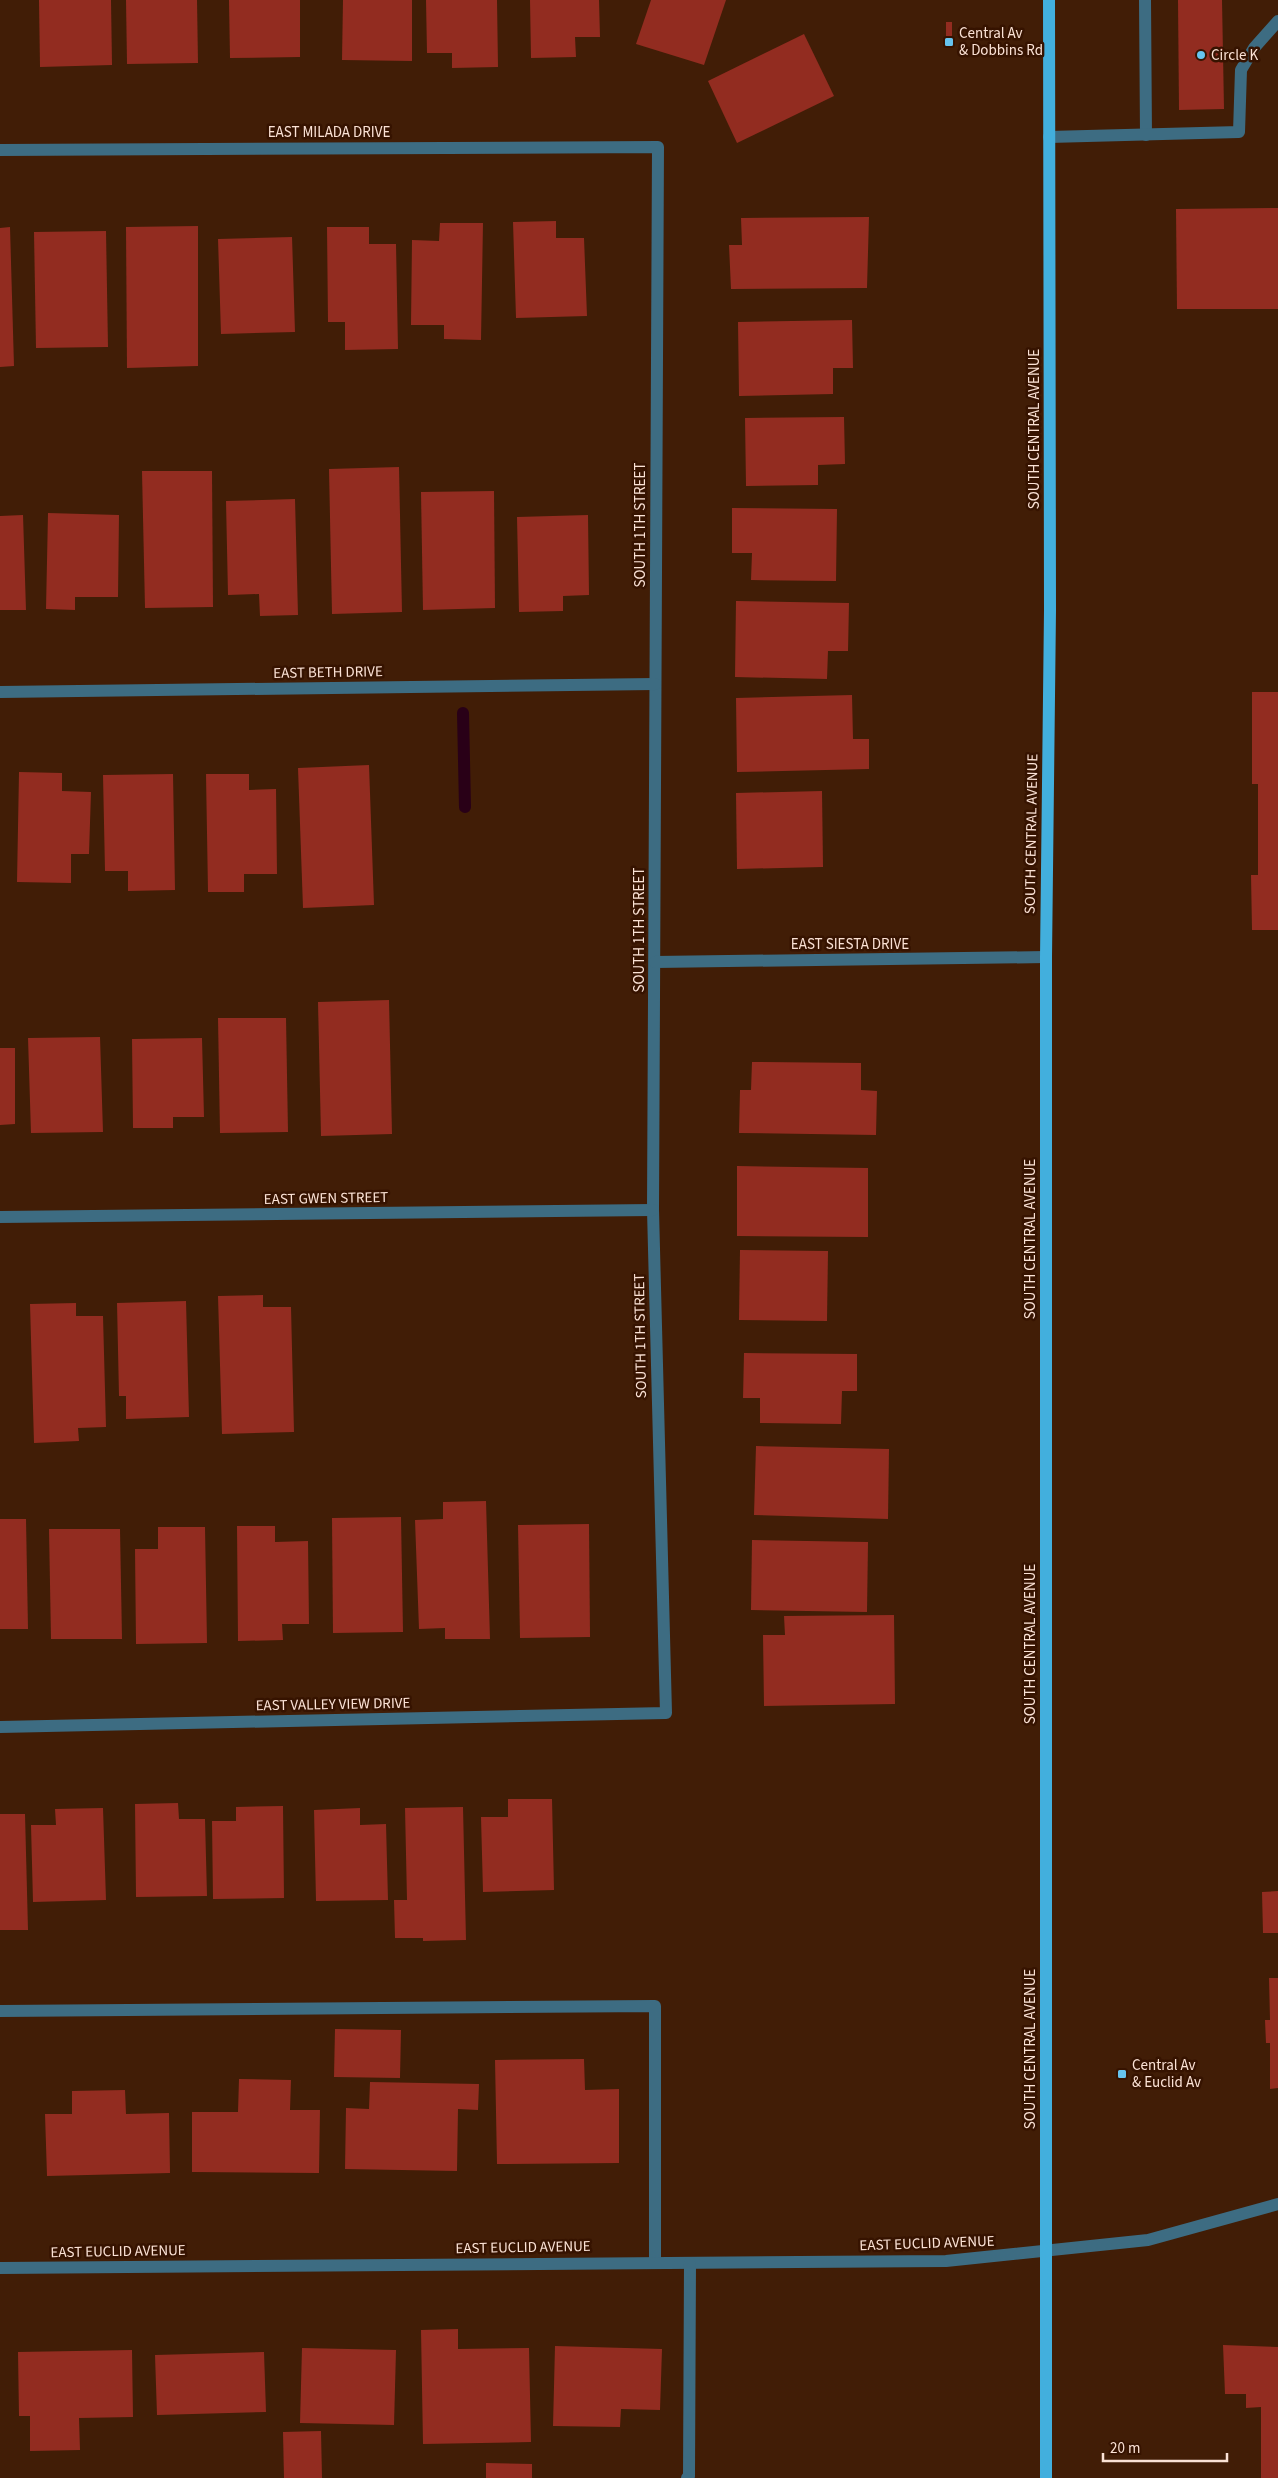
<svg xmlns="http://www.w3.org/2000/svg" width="1278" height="2478" font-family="'Source Sans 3',sans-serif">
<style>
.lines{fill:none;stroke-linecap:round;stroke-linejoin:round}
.stream{stroke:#290017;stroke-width:12}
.building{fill:#922c20}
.minor{stroke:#3d6c82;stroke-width:12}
.major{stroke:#42afdd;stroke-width:12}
.poi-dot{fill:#66c4ef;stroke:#361300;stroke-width:2}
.labels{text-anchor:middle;stroke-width:5;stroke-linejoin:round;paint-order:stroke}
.poi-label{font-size:15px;fill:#fbe2d5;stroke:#361300;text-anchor:start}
.street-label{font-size:15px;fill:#fbe2d5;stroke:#361300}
</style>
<rect width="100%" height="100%" fill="#411d06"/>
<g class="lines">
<polyline class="stream" points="463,713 465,807"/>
</g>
<g class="building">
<polygon points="39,0 111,0 112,65 40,67"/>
<polygon points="126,0 197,0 198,63 127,64"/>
<polygon points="229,0 300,0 300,57 230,58"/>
<polygon points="343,0 412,0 412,61 342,60"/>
<polygon points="426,0 497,0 498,67 452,68 452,53 427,53"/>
<polygon points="530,0 599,0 600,37 575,37 576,57 531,58"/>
<polygon points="651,0 726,0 704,65 636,44"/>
<polygon points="1178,0 1222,0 1224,109 1179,110"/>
<rect x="946" y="22" width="6" height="24"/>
<polygon points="804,34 834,96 737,143 708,81"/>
<polygon points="1278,208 1278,309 1177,309 1176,209"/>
<polygon points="869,217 867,288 731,289 729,245 742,245 741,218"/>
<polygon points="556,221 556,238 584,238 587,316 516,318 513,222"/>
<polygon points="440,223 483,223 481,340 444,339 444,325 411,325 412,240 439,241"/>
<polygon points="198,226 198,366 127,368 126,227"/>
<polygon points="10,227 14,366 0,367 0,228"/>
<polygon points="327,227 369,227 369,244 396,244 398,349 345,350 345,322 328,322"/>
<polygon points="106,231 108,347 36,348 34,232"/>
<polygon points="292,237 295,332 221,334 218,239"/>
<polygon points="852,320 853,368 833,368 833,394 739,396 738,322"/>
<polygon points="844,417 845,464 818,465 818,485 746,486 745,418"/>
<polygon points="399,467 402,612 332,614 329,469"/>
<polygon points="142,471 212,471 213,607 145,608"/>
<polygon points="494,491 495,608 423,610 421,492"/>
<polygon points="295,499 298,615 260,616 259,594 228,595 226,501"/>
<polygon points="732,508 837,509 836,581 751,580 752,553 732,553"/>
<polygon points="48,513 119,515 118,597 75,597 75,610 46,609"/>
<polygon points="23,515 26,610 0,610 0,516"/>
<polygon points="588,515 589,595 563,596 563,611 519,612 517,517"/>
<polygon points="736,601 849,603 848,651 828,651 827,679 735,677"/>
<polygon points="1252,692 1278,692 1278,930 1252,930 1251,875 1258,875 1258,784 1252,784"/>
<polygon points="852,695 853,739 869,739 869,769 737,772 736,698"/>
<polygon points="369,765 374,905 303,908 298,768"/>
<polygon points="19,772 62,773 62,791 91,792 89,854 71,854 71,883 17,882"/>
<polygon points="173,774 175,890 128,891 128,871 105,871 103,775"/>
<polygon points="206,774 249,774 249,790 276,789 277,874 244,874 244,892 208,892"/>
<polygon points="822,791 823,867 737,869 736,793"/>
<polygon points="389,1000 392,1134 321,1136 318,1002"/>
<polygon points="218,1018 286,1018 288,1132 220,1133"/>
<polygon points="100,1037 103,1132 31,1133 28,1038"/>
<polygon points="202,1038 204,1117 173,1117 173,1128 133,1128 132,1039"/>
<polygon points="0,1048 15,1048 15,1124 0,1125"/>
<polygon points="752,1062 861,1063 861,1090 877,1091 876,1135 739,1133 740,1090 751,1090"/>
<polygon points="737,1166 868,1168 868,1237 737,1236"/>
<polygon points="740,1250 828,1251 827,1321 739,1320"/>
<polygon points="263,1295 263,1307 291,1307 294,1432 222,1434 218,1296"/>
<polygon points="186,1301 189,1417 126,1419 126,1396 119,1396 117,1303"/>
<polygon points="76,1303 76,1316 103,1316 106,1427 78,1428 79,1441 34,1443 30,1304"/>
<polygon points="744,1353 857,1354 857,1391 842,1391 841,1424 760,1423 760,1398 743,1398"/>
<polygon points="756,1446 889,1449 888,1519 754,1515"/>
<polygon points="486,1501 490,1639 445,1639 445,1628 419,1629 415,1520 443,1519 443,1502"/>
<polygon points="401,1517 403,1632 333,1633 332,1518"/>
<polygon points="0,1519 26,1519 28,1629 0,1629"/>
<polygon points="589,1524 590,1637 520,1638 518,1525"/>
<polygon points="237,1526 275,1526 275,1542 308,1541 309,1624 282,1624 283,1640 238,1641"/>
<polygon points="158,1527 205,1527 207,1643 136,1644 135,1549 158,1549"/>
<polygon points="49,1529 120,1529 122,1639 51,1639"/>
<polygon points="752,1540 868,1542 867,1612 751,1610"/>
<polygon points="894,1615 895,1704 764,1706 763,1635 785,1635 784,1616"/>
<polygon points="508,1799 552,1799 554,1890 483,1892 481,1817 508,1817"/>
<polygon points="178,1803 179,1819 205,1819 207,1896 136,1897 135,1804"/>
<polygon points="283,1806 284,1898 213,1899 212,1821 236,1821 236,1807"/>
<polygon points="463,1807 466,1940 423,1941 423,1938 395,1938 394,1900 407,1900 405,1808"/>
<polygon points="103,1808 106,1900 33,1902 31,1825 56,1825 55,1809"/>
<polygon points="360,1808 360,1825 386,1824 388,1900 316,1901 314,1810"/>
<polygon points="0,1814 25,1814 28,1930 0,1930"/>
<polygon points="1278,1891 1278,1933 1263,1933 1262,1892"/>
<polygon points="1269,1978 1278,1978 1278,2088 1270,2089 1270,2043 1266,2043 1265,2020 1270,2020"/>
<polygon points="335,2029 401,2030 400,2078 334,2077"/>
<polygon points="584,2059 585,2090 619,2089 619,2163 497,2164 495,2060"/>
<polygon points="239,2079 291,2080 290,2110 320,2110 319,2173 192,2172 192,2112 238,2112"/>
<polygon points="370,2082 479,2084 478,2110 458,2109 457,2171 345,2169 346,2108 369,2109"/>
<polygon points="125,2090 126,2114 169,2113 170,2173 47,2176 45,2114 72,2114 72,2091"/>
<polygon points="458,2329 458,2349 529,2348 531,2442 423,2444 421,2330"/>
<polygon points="1223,2345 1278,2347 1278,2478 1261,2478 1261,2407 1246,2408 1246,2394 1225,2394"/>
<polygon points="555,2346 662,2349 660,2410 621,2409 620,2427 553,2426"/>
<polygon points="302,2348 396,2350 394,2425 300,2423"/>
<polygon points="132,2350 133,2417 79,2418 80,2450 30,2451 30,2416 19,2416 18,2352"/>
<polygon points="264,2352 266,2412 157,2415 155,2355"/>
<polygon points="321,2431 322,2478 284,2478 283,2432"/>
<polygon points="486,2463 532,2464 532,2478 486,2478"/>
</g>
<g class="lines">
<g class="minor">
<polyline points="1145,0 1146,135"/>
<polyline points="1049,137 1239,132 1241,70 1254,48 1278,21"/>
<polyline points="0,150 658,147 653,1210 666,1713 0,1727"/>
<polyline points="0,692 655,684"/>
<polyline points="655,962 1046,957"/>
<polyline points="0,1217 653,1210"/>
<polyline points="0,2011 655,2006 655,2262"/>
<polyline points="0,2268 946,2261 1148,2240 1278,2204"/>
<polyline points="687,2478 689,2476 690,2263"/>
</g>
<polyline class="major" points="1046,2478 1046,957 1050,610 1049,0"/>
</g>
<g class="poi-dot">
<rect x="944" y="37" width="10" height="10" rx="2.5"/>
<circle cx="1201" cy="55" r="5"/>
<rect x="1117" y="2069" width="10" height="10" rx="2.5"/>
</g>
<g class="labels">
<g class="poi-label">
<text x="959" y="38">Central Av<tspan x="959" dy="17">&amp; Dobbins Rd</tspan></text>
<text x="1211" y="60">Circle K</text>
<text x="1132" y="2070">Central Av<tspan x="1132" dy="17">&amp; Euclid Av</tspan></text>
</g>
<g class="street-label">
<text x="329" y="137">EAST MILADA DRIVE</text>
<text transform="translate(1034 429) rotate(-90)" y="5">SOUTH CENTRAL AVENUE</text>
<text transform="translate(640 525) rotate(-90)" y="5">SOUTH 1TH STREET</text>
<text transform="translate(328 672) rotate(-1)" y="5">EAST BETH DRIVE</text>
<text transform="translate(1031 834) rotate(-89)" y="5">SOUTH CENTRAL AVENUE</text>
<text transform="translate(639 930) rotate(-90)" y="5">SOUTH 1TH STREET</text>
<text x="850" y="949">EAST SIESTA DRIVE</text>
<text transform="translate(326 1198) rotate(-1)" y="5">EAST GWEN STREET</text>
<text transform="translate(1030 1239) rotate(-90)" y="5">SOUTH CENTRAL AVENUE</text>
<text transform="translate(640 1336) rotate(-91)" y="5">SOUTH 1TH STREET</text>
<text transform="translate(1030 1644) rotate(-90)" y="5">SOUTH CENTRAL AVENUE</text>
<text transform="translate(333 1704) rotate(-1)" y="5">EAST VALLEY VIEW DRIVE</text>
<text transform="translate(1030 2049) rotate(-90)" y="5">SOUTH CENTRAL AVENUE</text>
<text transform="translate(927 2243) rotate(-2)" y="5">EAST EUCLID AVENUE</text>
<text transform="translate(523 2247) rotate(-1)" y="5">EAST EUCLID AVENUE</text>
<text transform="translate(118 2251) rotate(-1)" y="5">EAST EUCLID AVENUE</text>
</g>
</g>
<path d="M1103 2453v8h124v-8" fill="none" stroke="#fbe2d5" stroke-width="2.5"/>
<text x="1110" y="2453" font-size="15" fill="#fbe2d5" stroke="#361300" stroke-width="4" paint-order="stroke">20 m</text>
</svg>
